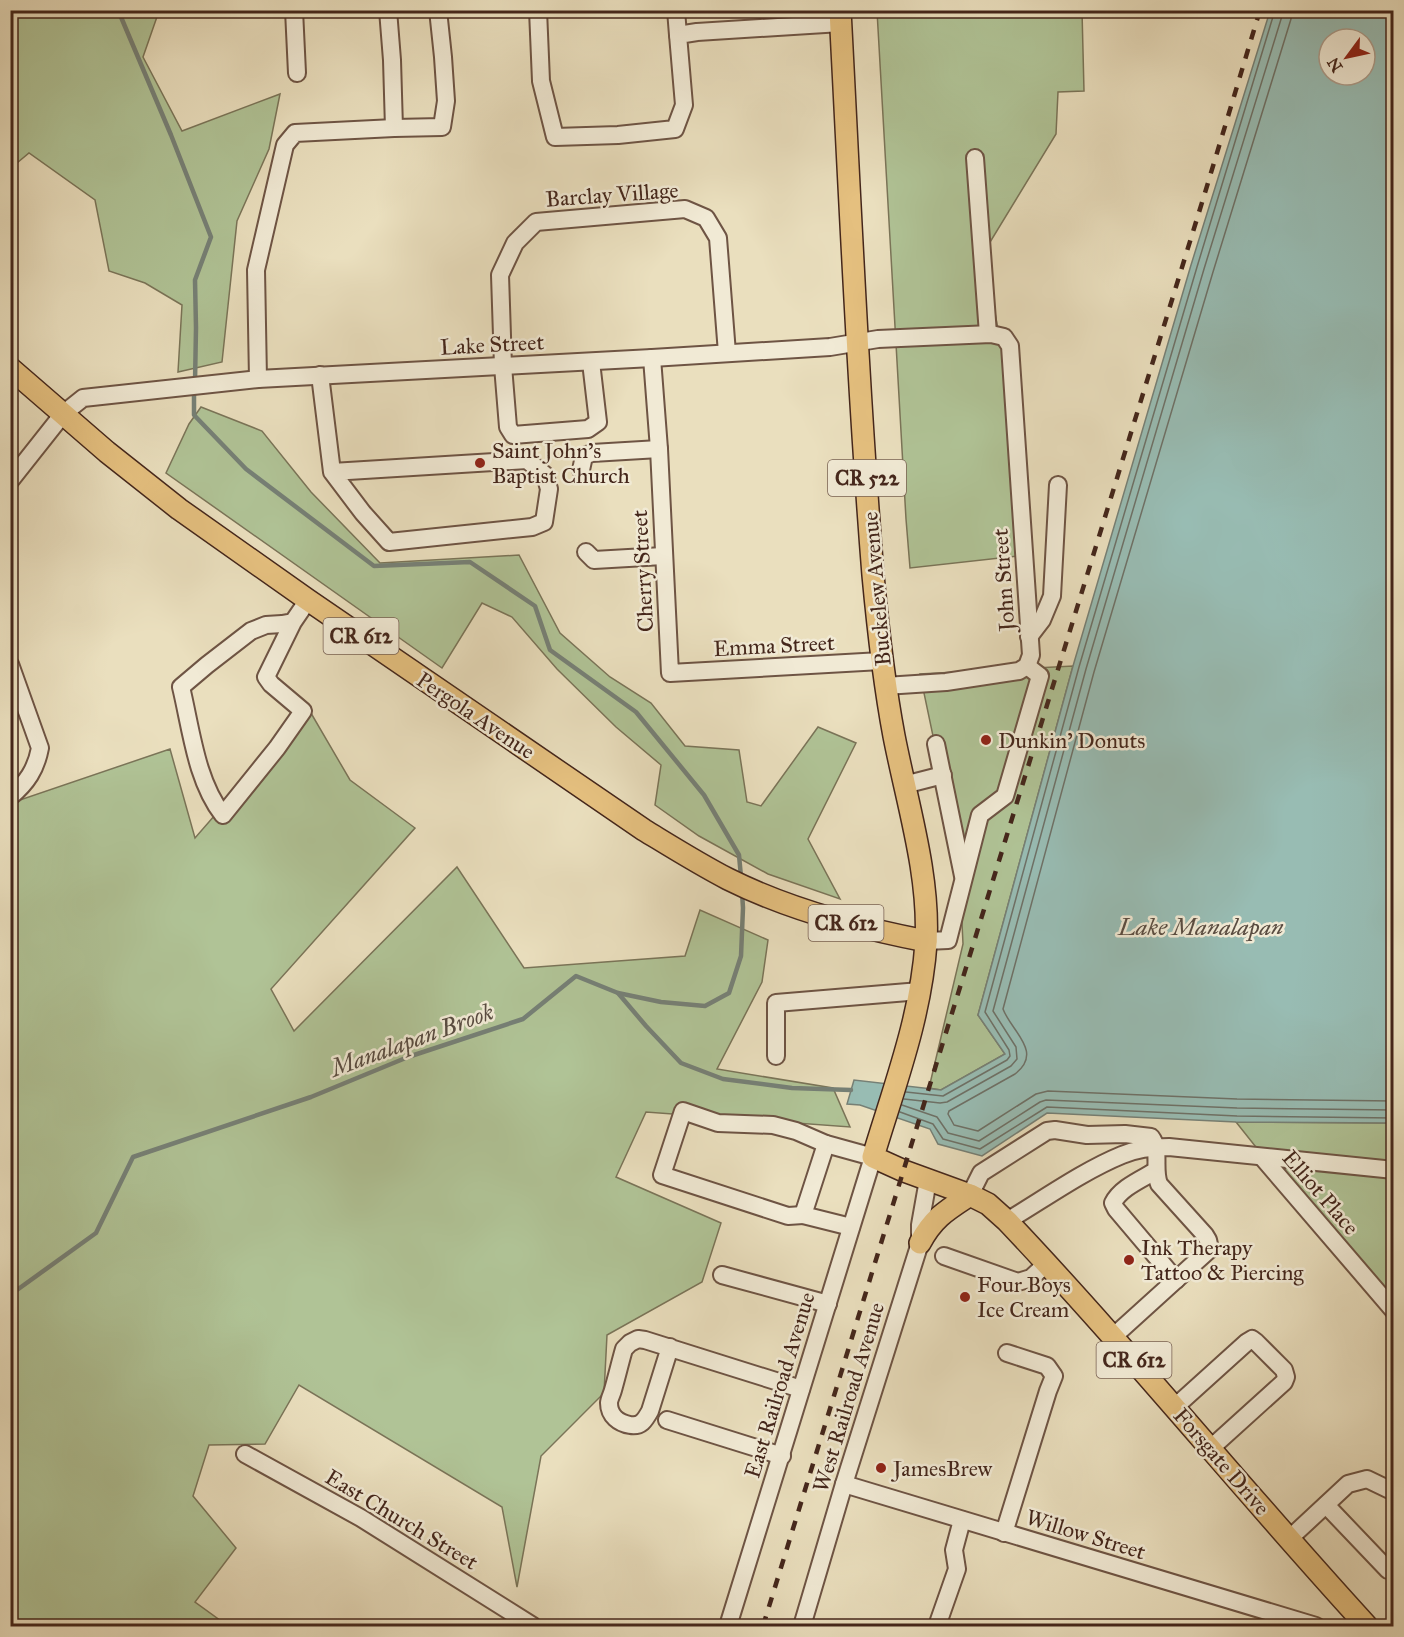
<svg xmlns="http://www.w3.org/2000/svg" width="1404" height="1637" font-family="'IM FELL Great Primer',serif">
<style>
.green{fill:#b0c396;stroke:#7a7458;stroke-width:1.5}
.water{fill:#98bcb3;stroke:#768076;stroke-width:1.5;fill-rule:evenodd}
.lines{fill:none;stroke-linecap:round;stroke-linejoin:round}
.shore{stroke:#6e7167;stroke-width:1.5}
.stream{stroke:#768076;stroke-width:4.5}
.minor-casing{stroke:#6e5444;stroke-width:20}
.major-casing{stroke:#44261b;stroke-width:24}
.minor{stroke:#f1ead5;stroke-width:16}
.major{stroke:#e5c07f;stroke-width:21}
.rail{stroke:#44261b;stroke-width:4.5;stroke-dasharray:10 10;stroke-linecap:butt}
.poi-dot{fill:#8f2418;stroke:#f1ead5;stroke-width:2}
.labels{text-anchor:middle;stroke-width:5;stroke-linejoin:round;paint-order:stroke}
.shield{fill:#f1ead5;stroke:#786153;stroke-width:1.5}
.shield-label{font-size:21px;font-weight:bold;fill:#44261b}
.street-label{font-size:22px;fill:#44261b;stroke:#f1ead5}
.poi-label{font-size:22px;fill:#44261b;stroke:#f1ead5;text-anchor:start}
.water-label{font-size:24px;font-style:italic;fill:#594c41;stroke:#f1ead5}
</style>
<rect width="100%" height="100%" fill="#eadfbe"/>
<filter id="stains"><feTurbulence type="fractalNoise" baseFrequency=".00333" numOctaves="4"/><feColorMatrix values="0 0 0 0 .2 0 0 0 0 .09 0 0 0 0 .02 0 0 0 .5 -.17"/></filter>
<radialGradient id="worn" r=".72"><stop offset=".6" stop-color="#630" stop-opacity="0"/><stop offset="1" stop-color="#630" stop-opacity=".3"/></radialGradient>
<g class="green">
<polygon points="11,10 159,11 143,57 182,131 280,94 269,149 237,221 222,362 178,372 182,305 145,283 109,271 95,200 29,153 11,168"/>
<polygon points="877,11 1082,11 1084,91 1058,92 1056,134 984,252 1016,429 1026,555 910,568 906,519"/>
<polygon points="201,407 262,431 311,492 380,563 519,555 560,633 610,677 651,703 685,746 739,750 747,802 761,806 818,727 856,743 808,839 840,899 768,874 699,836 655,805 661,765 616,727 557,669 512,617 482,603 442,668 166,473 189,424"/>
<polygon points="1073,666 978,1015 1005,1054 941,1090 929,1088 963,944 959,860 920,674"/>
<polygon points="308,708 350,780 415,828 271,989 294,1031 457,867 524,968 685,956 700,910 768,940 762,982 717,1069 833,1088 850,1127 646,1112 616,1177 721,1223 702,1282 607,1335 604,1393 541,1456 517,1587 502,1507 299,1385 265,1444 209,1445 193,1496 236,1548 195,1602 228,1626 11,1626 10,1232 12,1231 10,1230 11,803 170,749 195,838"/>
<polygon points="1236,1122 1393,1123 1393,1319"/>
</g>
<path class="water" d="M1270 11H1393V1123L1236 1122 1047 1113 982 1156 938 1144 930 1129 860 1105 847 1104 854 1080 941 1090 1005 1054 978 1015 1073 666 1191 265ZM1329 39H1365V75H1329Z"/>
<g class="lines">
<g class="shore">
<path d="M1292 10 1291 19 1213 272 1094 672 1003 1009C1011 1031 1044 1052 1015 1074L949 1111 948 1114 954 1125 978 1131 1036 1094 1048 1091 1237 1099 1394 1101"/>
<polyline points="906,1092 943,1096 1007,1060 1010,1056 1009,1050 985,1012 1079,667 1197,267 1275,10"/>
<polyline points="904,1099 940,1103 947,1102 1011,1066 1017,1059 1016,1047 993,1011 1086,669 1204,269 1282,16 1283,10"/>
<polyline points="902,1105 937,1117 948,1133 979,1141 1040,1102 1046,1100 1237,1108 1394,1110"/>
<polyline points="900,1112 933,1124 943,1139 980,1149 1047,1107 1237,1116 1394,1118"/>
</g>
<g class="stream">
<polyline points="118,10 171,135 211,237 195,280 196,328 195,382"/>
<polyline points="194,390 194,415 246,469 374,566 470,562 535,606 550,650 636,712 704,795 739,855 741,877"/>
<polyline points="618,993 661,1002 705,1006 729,993 741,956 743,908 742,892"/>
<polyline points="10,1295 96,1233 133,1157 311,1097 408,1057 523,1019 576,976 618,993 646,1026 681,1063 723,1079 792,1088 851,1090"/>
</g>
<defs>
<g id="minor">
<polyline points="294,10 297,73"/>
<polyline points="388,10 392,60 394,128"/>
<polyline points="538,10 541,81 555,137 618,135 675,129 684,105 678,35 697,32 841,23"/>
<polyline points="676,10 678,35"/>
<polyline points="975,158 988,334"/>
<polyline points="652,358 659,449 670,673 881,661"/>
<polyline points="591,362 598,422 588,429 513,435 508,427 503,366 500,275 515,243 536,222 685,209 706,218 718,238 727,353"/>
<polyline points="320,375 332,472 363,513 389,542 532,527 544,522 549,489 545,475 527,460 332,472"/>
<polyline points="258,379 256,270 285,145 295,133 394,128 442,127 446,101 443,57 438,10"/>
<polyline points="581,470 584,456 592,453 659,449"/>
<polyline points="10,481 63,414 83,398 258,379 652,358 830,347 878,339 991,334 1004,337 1010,346 1031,655 1027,666 1019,671 946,682 885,686"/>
<polyline points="586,552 594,560 663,556"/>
<path d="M293 622 282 624 266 625 251 631 207 665 181 687C191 728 196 781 223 815L277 748 303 711 271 684 266 677 293 622 308 600"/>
<polyline points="1029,637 1042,620 1052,596 1058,485"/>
<path d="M10 664 40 748C36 769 27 783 10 797"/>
<polyline points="936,744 963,876"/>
<polyline points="904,785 943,775"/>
<polyline points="926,941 948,940 980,815 1005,796 1040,676 1027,666"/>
<polyline points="776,1056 776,1003 920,991"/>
<polyline points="826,1144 803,1215 851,1227"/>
<polyline points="1262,1157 1394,1311"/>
<path d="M1155 1171C1142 1179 1120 1188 1113 1203L1116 1209 1176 1280"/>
<path d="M970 1195 981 1173 1047 1131 1055 1130 1087 1135 1125 1134 1151 1137C1161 1150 1153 1169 1159 1184L1205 1235 1208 1240 1210 1249 1114 1336"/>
<path d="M1007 1221C1044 1199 1083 1171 1122 1155 1136 1149 1154 1147 1169 1147L1394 1170"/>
<polyline points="944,1256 1018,1282 1031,1278 1047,1263"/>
<polyline points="722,1275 828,1304"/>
<path d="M670 1347 650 1411C645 1420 641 1427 630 1425 619 1423 609 1416 609 1403 609 1399 612 1394 613 1390 617 1376 620 1363 624 1349L630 1343 638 1339 645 1340 801 1389"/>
<polyline points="1175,1407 1247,1342 1252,1339 1256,1342 1284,1370 1286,1377 1284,1382 1211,1448"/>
<polyline points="667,1420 782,1456"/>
<polyline points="245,1454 361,1518 533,1626"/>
<polyline points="844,1484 1316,1626"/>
<polyline points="1326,1505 1388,1570 1394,1569"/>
<polyline points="1004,1533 1048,1391 1054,1376 1047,1366 1007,1353"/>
<polyline points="1289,1539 1348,1484 1367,1479 1394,1492"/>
<polyline points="728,1626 873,1157 826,1144 796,1131 773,1125 718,1123 683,1111 662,1175 788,1216 803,1215"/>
<polyline points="802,1626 844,1484 920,1243 920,1225 928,1180"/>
<polyline points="937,1626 957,1569 954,1550 962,1520"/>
</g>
<g id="major">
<path d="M840 10C850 199 858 387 873 575 878 629 884 683 894 736 907 803 930 875 926 943 921 1017 894 1087 873 1157L904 1171 970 1195 988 1204 1007 1221C1131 1352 1245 1493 1367 1626"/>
<path d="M10 368 107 452 179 509 308 600 644 830C672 847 699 864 728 879 790 910 858 928 926 941"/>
<path d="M920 1243C933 1218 947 1210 970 1195"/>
</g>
</defs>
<use href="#minor" class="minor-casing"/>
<use href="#major" class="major-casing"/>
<use href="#minor" class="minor"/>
<use href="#major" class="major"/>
<polyline class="rail" points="763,1626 1204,196 1260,10"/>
</g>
<g class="poi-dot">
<circle cx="480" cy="463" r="6"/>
<circle cx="986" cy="740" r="6"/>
<circle cx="1129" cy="1260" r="6"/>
<circle cx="965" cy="1297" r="6"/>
<circle cx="881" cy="1468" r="6"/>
</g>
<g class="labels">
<g class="shield">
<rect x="828" y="460" width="78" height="36" rx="4.5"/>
<rect x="323.5" y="618" width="75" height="36" rx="4.5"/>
<rect x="808.5" y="905" width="75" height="36" rx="4.5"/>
<rect x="1096.5" y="1342" width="75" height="36" rx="4.5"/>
</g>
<g class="shield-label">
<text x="867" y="485">CR 522</text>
<text x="361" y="643">CR 612</text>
<text x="846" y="930">CR 612</text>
<text x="1134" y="1367">CR 612</text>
</g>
<g class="street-label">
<text transform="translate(612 194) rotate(-4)" y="8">Barclay Village</text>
<text transform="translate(492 344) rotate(-3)" y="8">Lake Street</text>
<text transform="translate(642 571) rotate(-93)" y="8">Cherry Street</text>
<text transform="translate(1003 580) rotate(-94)" y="8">John Street</text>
<text transform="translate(876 589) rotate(-95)" y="8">Buckelew Avenue</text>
<text transform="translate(774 645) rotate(-3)" y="8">Emma Street</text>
<text transform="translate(476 715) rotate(34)" y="8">Pergola Avenue</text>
<text transform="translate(1321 1192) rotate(49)" y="8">Elliot Place</text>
<text transform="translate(779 1385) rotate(-73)" y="8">East Railroad Avenue</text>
<text transform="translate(848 1397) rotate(-73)" y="8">West Railroad Avenue</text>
<text transform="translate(1222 1461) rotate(49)" y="8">Forsgate Drive</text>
<text transform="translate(402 1519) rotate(31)" y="8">East Church Street</text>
<text transform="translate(1086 1534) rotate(17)" y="8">Willow Street</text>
</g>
<g class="poi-label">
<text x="492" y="458">Saint John's<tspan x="492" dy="25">Baptist Church</tspan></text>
<text x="998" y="748">Dunkin' Donuts</text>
<text x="1141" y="1255">Ink Therapy<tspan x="1141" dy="25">Tattoo &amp; Piercing</tspan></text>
<text x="977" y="1292">Four Boys<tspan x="977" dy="25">Ice Cream</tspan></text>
<text x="893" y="1476">JamesBrew</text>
</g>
<g class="water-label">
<text x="1201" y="935">Lake Manalapan</text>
<text transform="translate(412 1040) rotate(-20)" y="8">Manalapan Brook</text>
</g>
</g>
<rect width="1404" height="1637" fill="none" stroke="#eadfbe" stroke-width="36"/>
<rect x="12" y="12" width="1380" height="1613" fill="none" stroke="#44261b" stroke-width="3"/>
<rect x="18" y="18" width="1368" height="1601" fill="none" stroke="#44261b" stroke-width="1.5"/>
<g transform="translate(1347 57) rotate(237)"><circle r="28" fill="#f1ead5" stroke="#ac9c8b" stroke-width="1.5"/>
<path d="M0-4.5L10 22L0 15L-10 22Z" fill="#8f2418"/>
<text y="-9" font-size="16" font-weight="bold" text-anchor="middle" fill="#44261b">N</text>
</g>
<rect width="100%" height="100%" filter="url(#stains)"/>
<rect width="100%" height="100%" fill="url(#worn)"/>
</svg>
